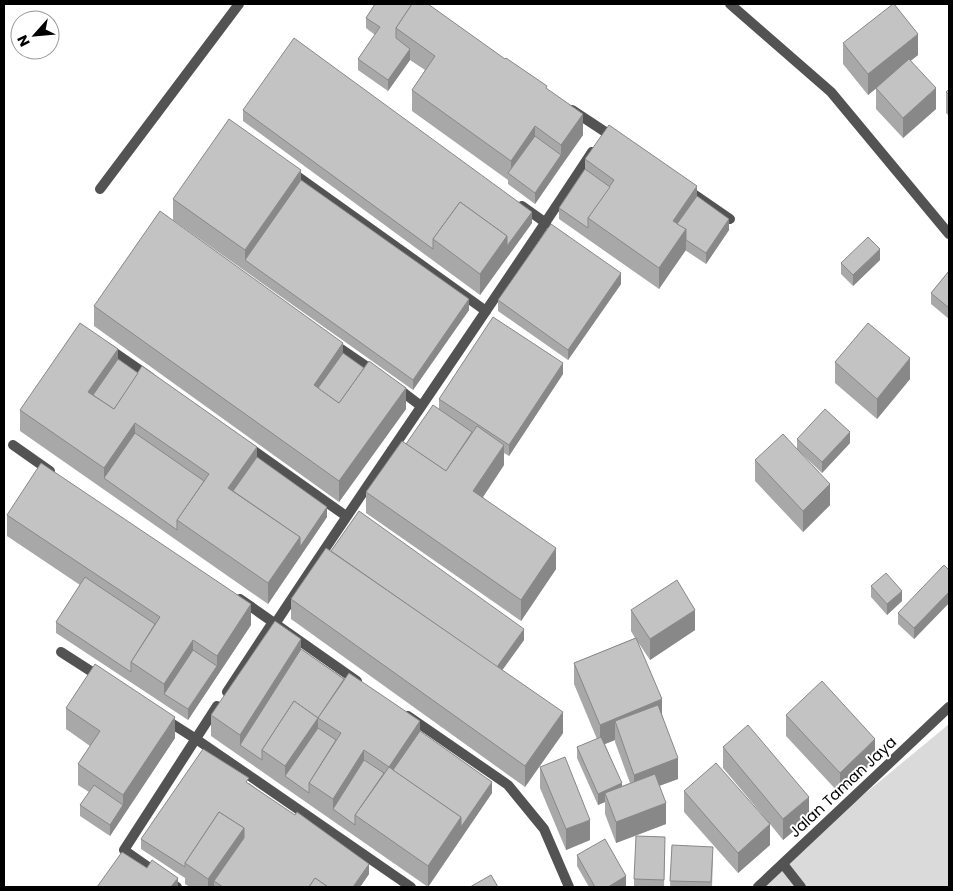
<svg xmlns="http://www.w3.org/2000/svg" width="953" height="891" font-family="Poppins,sans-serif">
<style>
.green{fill:#dadada}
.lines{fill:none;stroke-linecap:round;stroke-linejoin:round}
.minor{stroke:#535353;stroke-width:10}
.wall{fill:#a8a8a8;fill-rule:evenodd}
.shaded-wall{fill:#888}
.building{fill:#c3c3c3;stroke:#888}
.labels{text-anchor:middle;stroke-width:4;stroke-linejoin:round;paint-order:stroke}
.street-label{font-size:15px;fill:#000;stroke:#fff}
</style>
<rect width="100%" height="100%" fill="#fff"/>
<polygon class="green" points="949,724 949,887 752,887"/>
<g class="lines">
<g class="minor">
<polyline points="730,4 831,92 949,234"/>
<polyline points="572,110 616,139"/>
<polyline points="290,171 486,311"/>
<polyline points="685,188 730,219"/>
<polyline points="100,189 239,4"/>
<polyline points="522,206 546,223"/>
<polyline points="332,343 376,373"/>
<polyline points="108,348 150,377"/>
<polyline points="396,387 421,406"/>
<polyline points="13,445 50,471"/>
<polyline points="247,446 346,516"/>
<polyline points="240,599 357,681"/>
<path d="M275 624C379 466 488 311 592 152"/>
<polyline points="61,652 100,677"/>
<polyline points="227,692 273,622"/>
<polyline points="408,716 508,785 544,829 569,887"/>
<polyline points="163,718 196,739 411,887"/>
<polyline points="783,864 801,887"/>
<polyline points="177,887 124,850 217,706"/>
<polyline points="758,887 949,707"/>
</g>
</g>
<g class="wall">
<polygon points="375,4 547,89 583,135 535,204 508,184 508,180 412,111 412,90 425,70 410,60 388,91 358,70 358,59 375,35 366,28 366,18"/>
<polygon points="843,43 918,55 910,61 936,109 903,138 876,109 876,88 877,87 868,95 843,64"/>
<polygon points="949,89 949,116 946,113 946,92"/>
<polygon points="243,110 532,223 480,295 243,121"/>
<polygon points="585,159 697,196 729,230 706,264 685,250 659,289 559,219 559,208 585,169"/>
<polygon points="301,180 469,310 413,390 173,220 173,199"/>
<polygon points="880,260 853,286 841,274 841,263"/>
<polygon points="949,271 949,319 931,304 931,293"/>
<polygon points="621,284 568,360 498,311 498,300"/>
<polygon points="94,306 343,353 406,409 339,502 94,326"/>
<polygon points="118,359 257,457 327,517 268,604 20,431 20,410"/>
<polygon points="835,362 910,379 877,419 835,383"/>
<polygon points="563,374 509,456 504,453 504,465 483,497 556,569 521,621 366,513 366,492 406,444 439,409 439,399"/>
<polygon points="797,439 850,443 822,473 801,453 830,505 803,532 755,481 755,460 797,449"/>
<polygon points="7,515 251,625 188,720 56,633 56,622 80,585 7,536"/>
<polygon points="331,551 524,640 502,670 563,733 525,787 291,619 291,599"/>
<polygon points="949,570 949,603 914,639 898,624 898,613"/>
<polygon points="871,586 902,601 887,615 871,597"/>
<path d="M631 610 695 630 650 660 638 642 662 714 678 779 659 786 666 824 616 843 605 814V802L598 805 577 758V747L597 739 574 684V663L635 638 631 631ZM615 740V742L630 783 622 786 605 744Z"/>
<polygon points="301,649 420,731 492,793 428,887 211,736 211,715"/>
<polygon points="66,708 175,738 110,836 80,816 80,805 89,792 78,785 78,764 90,746 66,729"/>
<polygon points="786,715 875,760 840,794 786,736"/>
<polygon points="723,747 809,818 783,840 770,824 770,845 738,873 684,812 684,791 765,818 723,768"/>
<polygon points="540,767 590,840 566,850 540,788"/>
<polygon points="249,783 369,874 360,887 190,887 185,884 185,878 141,849 141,839"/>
<polygon points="672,845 713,858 712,887 670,887"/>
<polygon points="665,848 664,887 634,887 634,879"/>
<polygon points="577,855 626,876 626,887 589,887 577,866"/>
</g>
<g class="shaded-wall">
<polygon points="918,34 918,55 868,95 868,74"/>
<polygon points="410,49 410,60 388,91 388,80"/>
<polygon points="936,88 936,109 903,138 903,118"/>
<polygon points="583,114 583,135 561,166 561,145"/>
<polygon points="535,126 535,147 511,175 511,161"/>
<polygon points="561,155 561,166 535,204 535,193"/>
<polygon points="301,170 301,191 245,260 245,271 245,250"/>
<polygon points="697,186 697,207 678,234 673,221"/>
<polygon points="532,212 532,223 480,295 480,274 507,236"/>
<polygon points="729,219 729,230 706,264 706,253"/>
<polygon points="686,229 686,250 659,289 659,268"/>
<polygon points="880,249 880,260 853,286 853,275"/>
<polygon points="621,273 621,284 568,360 568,350"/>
<polygon points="469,299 469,310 413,390 413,380"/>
<polygon points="343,343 343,364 319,399 314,385"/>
<polygon points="118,349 118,370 94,405 88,392"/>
<polygon points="910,358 910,379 877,419 877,399"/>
<polygon points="563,363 563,374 509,456 509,445"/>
<polygon points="406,388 406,409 339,502 339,481"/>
<polygon points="135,423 135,444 104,478 104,468"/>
<polygon points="850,432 850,443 822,473 822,462"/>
<polygon points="504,445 504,465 473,512 473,491"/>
<polygon points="257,447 257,468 233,501 228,488"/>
<polygon points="830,484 830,505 803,532 803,511"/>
<polygon points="327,507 327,517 268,604 268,583 300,537"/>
<polygon points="556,548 556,569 521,621 521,600"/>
<polygon points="902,591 902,601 887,615 887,604"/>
<polygon points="949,592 949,603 914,639 914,628"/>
<polygon points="251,604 251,625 188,720 188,709 217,666 217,656"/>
<polygon points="695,610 695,630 650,660 650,639"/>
<polygon points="524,629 524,640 493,683 493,672"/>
<polygon points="301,639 301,660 240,745 240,735"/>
<polygon points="193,640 193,661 164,694 164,684"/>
<polygon points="662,699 662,720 615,721 615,740 600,746 600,725"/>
<polygon points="563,712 563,733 525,787 525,766"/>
<polygon points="175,717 175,738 110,836 110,825 123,805 123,795"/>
<polygon points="318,718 318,739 285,776 285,766"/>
<polygon points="420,721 420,742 394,780 389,767"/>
<polygon points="875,739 875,760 840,794 840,773"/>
<polygon points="364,750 364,771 333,809 333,799"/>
<polygon points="678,758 678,779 634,795 634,775"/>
<polygon points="492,782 492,793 428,887 428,866 461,817"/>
<polygon points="622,783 622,794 605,793 605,802 598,805 598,794"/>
<polygon points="809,797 809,818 783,840 783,819"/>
<polygon points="666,803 666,824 616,843 616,822"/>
<polygon points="590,820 590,840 566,850 566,829"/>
<polygon points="770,824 770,845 738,873 738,853"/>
<polygon points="244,828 244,849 214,881 214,887 208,887 208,879"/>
<polygon points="369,864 369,874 360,887 353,887"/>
<polygon points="626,876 626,887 608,887"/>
<polygon points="178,878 178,887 171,887"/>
</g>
<g class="building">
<polygon points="375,4 412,4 396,28 396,38 410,49 388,80 358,59 380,27 366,18"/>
<polygon points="412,4 428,4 505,59 506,58 547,86 546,88 583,114 561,145 535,126 511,161 412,90 435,56 396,28"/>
<polygon points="893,4 894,4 918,34 868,74 843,43"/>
<polygon points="294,38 532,212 507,246 507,236 460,202 433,239 433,249 243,110"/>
<polygon points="909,59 936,88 903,118 876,88"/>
<polygon points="949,89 949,95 946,92"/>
<polygon points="229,119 301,170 245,250 173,199"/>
<polygon points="609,125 697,186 673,221 686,229 659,268 588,218 614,180 585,159"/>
<polygon points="535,136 561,155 535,193 508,173"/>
<polygon points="585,169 610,187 588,218 588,228 559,208"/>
<polygon points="301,180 469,299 413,380 245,260"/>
<polygon points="697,196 729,219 706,253 686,240 686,229 677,224"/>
<polygon points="460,202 507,236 480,274 433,239"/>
<polygon points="160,211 343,343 314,385 339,403 369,361 406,388 339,481 94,306"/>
<polygon points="551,224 621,273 568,350 498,300"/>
<polygon points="868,237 880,249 853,275 841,263"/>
<polygon points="949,271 949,308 931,293"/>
<polygon points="493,317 563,363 509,445 439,399"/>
<polygon points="80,323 118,349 88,392 114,409 142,366 257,447 228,488 300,537 268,583 177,520 209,474 135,423 104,468 20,410"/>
<polygon points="868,323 910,358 877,399 835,362"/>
<polygon points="343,353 364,368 339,403 318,388"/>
<polygon points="118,359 138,373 114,409 93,395"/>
<polygon points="433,405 472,432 446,471 406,444"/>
<polygon points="825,409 850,432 822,462 797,439"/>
<polygon points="477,426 504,445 473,491 556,548 521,600 366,492 402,441 446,471"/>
<polygon points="135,433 204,481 177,520 177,530 104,478"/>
<polygon points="783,434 830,484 803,511 755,460"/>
<polygon points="257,457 327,507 300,547 300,537 233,491"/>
<polygon points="41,463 251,604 217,656 193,640 164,684 131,662 160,617 7,515"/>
<polygon points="359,511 524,629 497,667 331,551"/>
<polygon points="326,548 563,712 525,766 291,599"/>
<polygon points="944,565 949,570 949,592 914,628 898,613"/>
<polygon points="886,573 902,591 887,604 871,586"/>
<polygon points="85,577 155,624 131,662 131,672 56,622"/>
<polygon points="677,580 695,610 650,639 631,610"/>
<polygon points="275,621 301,639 240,735 211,715"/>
<polygon points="636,638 662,699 600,725 574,663"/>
<polygon points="301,649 344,679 318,718 294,701 262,750 262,760 240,745"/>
<polygon points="193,650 217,666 188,709 164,694"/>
<polygon points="95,664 175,717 123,795 78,764 100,731 66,708"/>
<polygon points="349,673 420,721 389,767 461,817 428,866 355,815 389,767 364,750 333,799 309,783 341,733 318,718"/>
<polygon points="822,681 875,739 840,773 786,715"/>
<polygon points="294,701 318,718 285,766 262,750"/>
<polygon points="658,705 678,758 634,775 615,721"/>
<polygon points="748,725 809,797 783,819 723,747"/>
<polygon points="318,728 336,740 309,783 309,793 285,776"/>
<polygon points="420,731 492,782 461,827 461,817 393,770"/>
<polygon points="601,737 622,783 598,794 577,747"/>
<polygon points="203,749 249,778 246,782 295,815 297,812 369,864 353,887 328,887 315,878 309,887 223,887 214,881 244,838 244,828 219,812 185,863 185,867 141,839"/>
<polygon points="565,757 590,820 566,829 540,767"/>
<polygon points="364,760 384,773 355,815 355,825 333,809"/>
<polygon points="716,763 770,824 738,853 684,791"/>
<polygon points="655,774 666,803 616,822 605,793"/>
<polygon points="94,785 123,805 110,825 80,805"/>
<polygon points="219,812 244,828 208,879 185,863"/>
<polygon points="636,836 665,837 664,880 634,879"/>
<polygon points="605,839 626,876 608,887 595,887 577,855"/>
<polygon points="672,845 713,847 711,882 670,881"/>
<polygon points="122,852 147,868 152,860 178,878 171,887 97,887"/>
<polygon points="491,875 498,887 470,887"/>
<polygon points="315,878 328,887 309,887"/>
</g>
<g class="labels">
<g class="street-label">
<text transform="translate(843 787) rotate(-43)" y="5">Jalan Taman Jaya</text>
</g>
</g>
<rect width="953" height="891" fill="none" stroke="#000000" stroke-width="10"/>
<g transform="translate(35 35) rotate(243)"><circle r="24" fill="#ffffff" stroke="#999999"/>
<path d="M0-4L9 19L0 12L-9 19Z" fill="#000000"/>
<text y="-8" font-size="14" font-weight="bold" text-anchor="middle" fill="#000000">N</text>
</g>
</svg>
